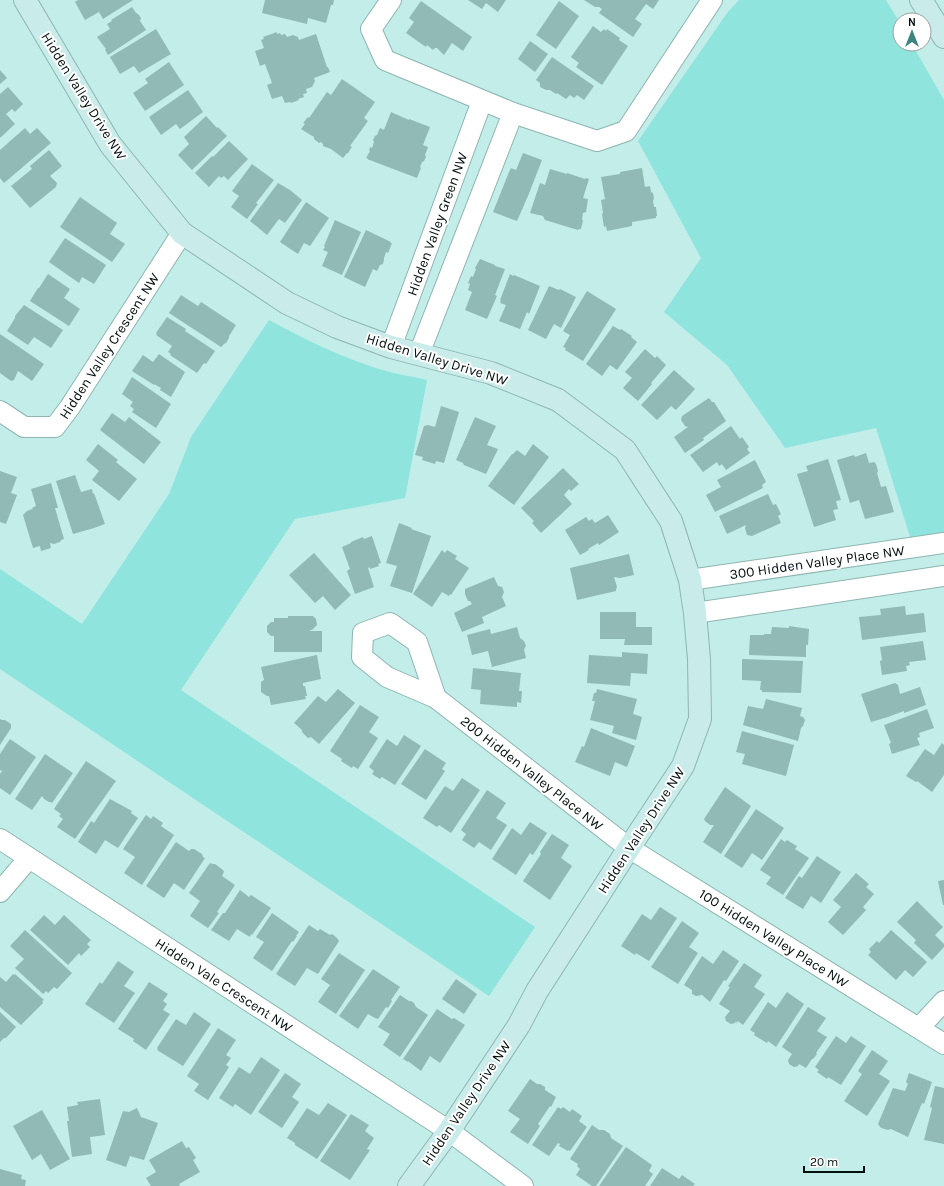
<svg xmlns="http://www.w3.org/2000/svg" width="944" height="1186" font-family="Karla,sans-serif">
<style>
.green{fill:#8fe5de}
.building{fill:#91b9b5}
.lines{fill:none;stroke-linecap:round;stroke-linejoin:round}
.street-casing{stroke:#8db5b1;stroke-width:22}
.secondary-casing{stroke:#8db5b1;stroke-width:24}
.street{stroke:#fff;stroke-width:20}
.secondary{stroke:#c9ecea;stroke-width:22}
.labels{text-anchor:middle;stroke-width:4;stroke-linejoin:round;paint-order:stroke}
.street-label{font-size:14px;fill:#020f0d;stroke:#fff}
</style>
<rect width="100%" height="100%" fill="#c3ede9"/>
<g class="green">
<polygon points="739,0 886,0 900,23 900,44 912,44 944,100 944,533 910,537 876,428 785,448 727,365 664,312 701,258 638,141 727,13"/>
<path d="M269 320C304 339 341 357 379 369 395 374 411 376 427 380L405 498 295 519 181 690 535 927 489 996 0 669V569L82 624 169 494 191 437Z"/>
</g>
<g class="building">
<polygon points="78,0 133,0 103,19 99,12 85,20 75,2"/>
<polygon points="265,0 334,0 333,5 331,5 326,23 308,18 307,24 262,13"/>
<polygon points="468,0 506,0 498,12 486,3 482,9"/>
<polygon points="584,0 659,0 653,9 646,4 635,19 642,24 633,37 599,13 602,9 599,7 595,7"/>
<polygon points="421,1 472,37 463,51 452,43 444,55 437,48 435,48 433,50 427,45 426,47 406,33 414,22 409,18"/>
<polygon points="559,1 579,16 556,49 536,35"/>
<polygon points="132,7 136,13 138,14 141,18 140,21 146,30 108,55 105,50 106,49 97,37 110,29 107,24 112,21 111,20"/>
<polygon points="593,26 601,32 604,29 606,31 607,29 620,38 619,40 628,46 602,85 576,67 579,63 571,57"/>
<polygon points="156,29 171,54 139,73 134,66 120,74 110,57"/>
<polygon points="277,32 277,34 280,33 281,35 285,34 287,37 293,35 298,37 299,40 316,34 327,67 328,67 330,72 314,78 315,81 312,87 306,89 307,93 303,94 304,97 298,99 299,100 291,103 290,102 285,103 282,96 272,99 267,85 272,83 265,64 260,66 255,51 264,48 261,40 264,39 263,37"/>
<polygon points="530,41 548,54 535,72 518,59"/>
<polygon points="552,57 594,86 584,100 577,95 574,98 570,95 566,99 557,93 556,94 550,90 546,90 540,87 540,83 536,80"/>
<polygon points="169,62 184,85 145,111 133,93 148,83 145,79"/>
<polygon points="0,70 7,78 0,84"/>
<polygon points="342,79 375,102 364,118 368,121 350,146 352,147 348,153 347,153 343,158 331,149 323,146 323,144 321,142 319,143 314,139 314,137 301,129 305,124 303,123 308,117 309,118 327,92 331,95"/>
<polygon points="8,87 23,104 15,112 12,109 6,114 15,124 0,138 0,94"/>
<polygon points="188,90 203,112 180,129 176,124 161,135 149,117"/>
<polygon points="391,112 409,120 409,119 430,127 423,145 428,147 425,155 426,157 424,161 422,162 420,167 421,168 417,178 367,159 368,158 366,158 370,151 369,151 370,147 372,148 374,142 373,140 375,136 377,135 380,128 384,130"/>
<polygon points="206,116 217,128 218,127 227,136 192,170 178,155 189,144 184,137"/>
<polygon points="25,128 30,134 37,128 51,143 4,183 0,178 0,150"/>
<polygon points="229,141 248,159 228,180 224,176 221,178 219,176 209,187 195,173 212,156 213,157"/>
<polygon points="49,150 62,166 50,176 57,183 56,187 30,208 11,186 32,169 30,166"/>
<polygon points="523,153 542,160 528,196 517,221 493,212 509,172 511,168 516,170"/>
<polygon points="252,164 274,180 256,203 258,204 247,219 231,207 239,196 232,191"/>
<polygon points="642,168 645,187 650,186 651,192 653,193 654,198 653,201 654,207 656,207 657,216 656,216 656,218 632,222 632,226 607,231 606,226 604,227 602,214 603,213 601,200 605,199 601,177 620,174 620,172"/>
<polygon points="550,169 567,174 567,173 585,179 586,178 589,179 583,198 588,199 586,212 583,213 582,220 583,220 581,229 579,229 578,230 545,220 543,216 530,213 540,183 545,185"/>
<polygon points="278,183 290,190 302,200 285,223 279,219 267,235 250,221"/>
<polygon points="80,197 117,223 110,234 125,244 112,262 60,227"/>
<polygon points="306,202 329,218 310,246 304,243 298,254 280,242"/>
<polygon points="335,220 361,232 342,275 322,266 328,252 323,250 325,247 324,246"/>
<polygon points="366,230 391,242 390,243 392,243 388,253 386,252 384,258 384,260 383,264 380,265 377,271 373,269 365,287 344,277"/>
<polygon points="65,238 106,265 94,284 82,277 79,283 49,262"/>
<polygon points="480,259 495,265 495,266 505,269 495,295 497,296 487,319 465,310 472,292 468,290 470,284 468,283 471,276 473,277 476,269 475,268"/>
<polygon points="48,274 70,289 64,298 80,309 69,326 30,301 38,288 39,288"/>
<polygon points="510,274 513,276 514,275 540,286 529,314 527,312 520,329 499,321 506,305 500,303 501,301 500,300"/>
<polygon points="549,286 559,290 560,289 576,297 561,328 554,324 546,339 528,330"/>
<polygon points="587,291 616,309 583,361 565,350 566,348 563,347 570,335 563,331"/>
<polygon points="181,295 198,306 201,302 236,325 229,336 229,338 226,343 224,344 221,347 169,313"/>
<polygon points="24,305 63,330 51,348 34,337 28,345 7,331 15,318 15,316"/>
<polygon points="167,317 186,329 185,331 215,351 206,364 204,363 197,373 170,355 171,354 168,352 172,346 156,335 157,334 156,333"/>
<polygon points="613,326 620,330 621,329 632,336 631,337 637,342 617,370 610,365 602,376 586,364"/>
<polygon points="0,334 44,364 32,381 18,371 14,380 11,381 0,373"/>
<polygon points="645,349 655,358 657,356 666,365 651,383 652,384 638,401 623,388 632,378 625,372"/>
<polygon points="159,354 185,372 171,397 160,390 161,388 154,384 154,385 132,371 143,355 153,362"/>
<polygon points="674,370 695,389 676,410 671,406 657,420 641,405"/>
<polygon points="132,377 171,404 156,428 132,412 134,409 130,406 133,402 122,394"/>
<polygon points="709,398 712,402 714,402 726,421 703,438 704,440 685,453 674,437 688,427 685,426 681,420 682,416"/>
<polygon points="441,406 459,412 444,463 436,461 435,464 422,460 423,457 415,455 424,426 428,425 435,427"/>
<polygon points="112,413 125,422 129,417 161,442 144,464 100,430"/>
<polygon points="475,417 496,426 487,445 498,449 486,474 464,465 463,463 456,460"/>
<polygon points="731,426 740,439 742,437 749,447 747,449 750,453 726,470 722,464 719,466 717,462 703,472 690,455"/>
<polygon points="98,444 118,460 116,462 137,479 119,501 92,480 99,471 86,460"/>
<polygon points="533,444 549,457 514,505 488,486 512,454 513,454 517,450 525,456"/>
<polygon points="866,453 869,463 874,462 876,464 878,471 877,473 881,487 886,486 894,512 865,519 859,500 850,503 837,460 854,455 855,457"/>
<polygon points="828,459 841,500 836,501 838,509 833,510 836,520 814,527 797,474 808,471 806,466"/>
<polygon points="755,460 766,482 762,485 763,488 715,512 706,495 721,487 717,480"/>
<polygon points="563,468 579,484 571,491 569,489 564,495 572,504 541,533 532,523 534,521 521,508"/>
<polygon points="0,471 17,477 11,493 17,495 6,524 0,522"/>
<polygon points="75,475 81,492 92,489 93,494 94,493 105,524 94,528 73,534 56,481"/>
<polygon points="51,483 58,508 55,508 64,539 61,540 60,542 54,544 50,543 51,548 41,551 40,546 33,548 23,515 27,511 32,509 33,510 32,508 36,506 31,489"/>
<polygon points="768,494 773,505 776,504 781,514 778,516 781,523 752,536 747,535 745,528 746,525 727,534 719,516"/>
<polygon points="608,515 619,532 599,545 598,543 588,549 589,550 580,555 565,530 586,517 589,521 592,519 595,523"/>
<polygon points="399,523 412,528 411,529 431,536 412,593 390,586 397,566 386,563"/>
<polygon points="372,536 381,563 378,564 379,566 370,569 370,567 368,568 374,587 355,594 347,571 350,569 342,547 351,543 351,542 363,537 364,539"/>
<polygon points="442,550 445,553 447,550 457,556 455,559 469,568 451,595 450,594 449,596 442,592 432,607 413,594"/>
<polygon points="314,553 351,595 335,610 323,596 315,603 289,575"/>
<polygon points="629,554 634,575 620,578 614,577 617,587 616,589 616,591 577,600 570,568"/>
<polygon points="494,577 498,586 502,587 504,592 502,597 506,606 482,617 484,623 462,632 454,613 472,604 470,601 468,601 465,594 465,589"/>
<polygon points="905,606 906,615 924,613 926,632 862,640 859,617 881,615 880,609"/>
<polygon points="600,612 636,612 636,627 652,627 652,645 624,645 625,639 600,639"/>
<polygon points="288,616 313,616 316,619 317,625 312,630 310,630 310,631 322,631 322,652 274,652 274,636 271,636 267,632 267,626 271,622 274,622 274,618 288,618"/>
<polygon points="789,626 809,629 808,645 806,645 806,657 749,655 750,635 764,635 764,634 771,634 772,627 789,628"/>
<polygon points="517,627 520,638 524,641 526,646 524,649 526,658 492,667 488,651 472,655 467,635 490,629 491,634"/>
<polygon points="923,641 926,660 909,662 910,665 906,666 907,671 882,675 880,661 882,660 880,647"/>
<polygon points="622,652 648,654 647,674 631,673 630,686 587,683 589,655 622,657"/>
<polygon points="317,655 321,679 303,683 303,686 305,686 307,696 305,696 306,699 271,705 269,696 267,696 261,692 261,682 264,680 261,667"/>
<polygon points="742,659 803,661 801,693 762,692 762,690 760,690 761,681 742,680"/>
<polygon points="473,668 521,673 519,691 522,691 521,703 517,702 517,707 480,704 481,690 471,689"/>
<polygon points="895,683 898,685 900,694 920,687 926,705 904,713 904,711 888,717 871,722 861,694"/>
<polygon points="338,689 355,703 319,744 311,737 308,738 302,732 302,730 294,723 318,696 326,702"/>
<polygon points="597,689 637,699 633,714 642,717 636,740 612,733 614,726 590,720 595,701 592,701 594,693 596,693"/>
<polygon points="766,699 802,708 800,716 803,717 805,720 803,726 801,728 798,741 743,725 748,706 763,709"/>
<polygon points="360,705 379,717 369,732 378,738 358,769 353,766 352,768 341,761 342,759 330,751"/>
<polygon points="927,709 934,728 919,733 920,737 917,738 920,745 892,754 889,744 891,743 884,725"/>
<polygon points="0,719 2,720 5,720 11,724 11,728 0,745"/>
<polygon points="591,728 635,746 627,767 615,762 610,776 575,762 582,746 584,747"/>
<polygon points="742,731 794,745 786,776 742,764 745,754 736,752"/>
<polygon points="404,735 421,746 395,785 382,777 380,779 372,774 374,771 369,767 387,739 397,746"/>
<polygon points="10,739 36,757 10,795 0,788 0,774 2,771 0,770 0,754"/>
<polygon points="942,743 944,745 944,775 932,792 917,781 916,782 906,776 925,749 934,755"/>
<polygon points="425,749 446,763 442,769 445,771 426,800 401,784"/>
<polygon points="45,754 73,773 52,803 51,802 49,802 44,799 42,796 32,810 15,799"/>
<polygon points="86,761 116,781 75,839 57,827 63,819 59,816 61,814 54,809"/>
<polygon points="462,778 480,790 451,833 439,825 437,827 423,818 445,786 453,791"/>
<polygon points="725,787 751,806 721,854 703,842 714,825 710,825 705,821 704,819"/>
<polygon points="487,790 506,803 496,818 507,825 491,850 479,842 474,848 462,840 466,834 461,830"/>
<polygon points="110,799 132,811 131,813 138,818 118,848 105,840 96,854 78,842 91,821 94,823"/>
<polygon points="756,809 784,828 762,860 752,853 742,868 724,856"/>
<polygon points="146,815 151,819 153,816 163,823 161,826 174,835 142,885 124,873 135,857 123,849"/>
<polygon points="530,822 547,833 533,855 530,853 516,875 492,859 512,828 521,835"/>
<polygon points="552,834 569,845 561,858 572,866 550,900 523,881 541,854 540,852"/>
<polygon points="781,839 785,842 787,840 795,845 797,846 795,849 809,858 783,895 766,884 771,877 760,870"/>
<polygon points="176,842 189,851 191,849 194,849 202,854 203,857 205,858 184,890 174,883 164,898 146,886"/>
<polygon points="817,856 841,872 821,903 811,896 803,909 785,898 799,876 802,878"/>
<polygon points="210,863 213,864 215,864 223,870 224,872 222,876 235,885 217,912 219,913 208,928 190,916 200,901 189,893"/>
<polygon points="856,873 869,884 866,887 874,894 863,907 866,910 843,935 828,922 841,907 833,900"/>
<polygon points="944,880 944,905 943,905 938,881"/>
<polygon points="240,890 249,897 251,895 271,908 252,935 251,934 250,937 237,929 229,941 211,930 223,913 225,913"/>
<polygon points="917,901 943,927 935,935 944,944 944,947 932,960 914,943 916,940 897,922"/>
<polygon points="660,907 677,918 649,961 636,953 635,955 621,946 642,914 651,920"/>
<polygon points="272,913 299,932 296,936 297,936 293,942 292,941 272,971 253,958 264,942 256,937"/>
<polygon points="44,915 55,925 64,915 91,940 87,944 90,947 81,956 79,953 68,965 30,930"/>
<polygon points="682,921 699,933 689,947 698,953 678,984 651,967"/>
<polygon points="309,925 318,931 320,929 330,935 332,934 337,938 339,941 318,974 307,968 295,986 276,974"/>
<polygon points="25,930 72,973 57,989 54,987 48,993 46,991 43,994 15,968 24,959 10,946"/>
<polygon points="891,930 927,962 913,977 905,970 896,980 868,955 871,952 869,949 877,941 879,943"/>
<polygon points="723,950 739,961 726,981 724,980 710,1002 702,995 696,996 692,994 692,990 684,985 702,956 713,964"/>
<polygon points="339,953 365,970 336,1014 318,1002 330,985 321,979"/>
<polygon points="118,961 134,972 124,986 135,993 114,1023 85,1004 100,982 102,984"/>
<polygon points="744,963 762,975 754,987 765,994 743,1025 738,1021 737,1023 736,1021 735,1023 731,1024 726,1021 725,1017 730,1011 719,1004 730,987 728,986"/>
<polygon points="373,969 400,987 391,1000 392,1001 388,1008 386,1007 378,1019 375,1018 368,1014 358,1029 339,1016"/>
<polygon points="13,974 14,975 15,974 44,1000 42,1001 43,1003 21,1025 0,1007 0,977 6,982"/>
<polygon points="456,979 477,994 464,1014 442,999"/>
<polygon points="149,982 168,994 163,1001 167,1004 163,1010 170,1014 146,1050 133,1041 134,1039 118,1029"/>
<polygon points="787,992 804,1004 776,1047 768,1041 767,1043 754,1035 755,1033 750,1030 768,1002 776,1008"/>
<polygon points="400,995 409,1001 411,1001 414,1003 416,1007 428,1015 400,1057 383,1045 390,1034 378,1027"/>
<polygon points="808,1007 826,1018 817,1031 827,1037 816,1053 817,1054 813,1059 812,1059 806,1068 799,1064 798,1066 794,1067 789,1064 788,1060 792,1054 782,1047"/>
<polygon points="437,1009 452,1019 454,1018 465,1025 440,1063 430,1056 421,1071 408,1061 408,1062 403,1059"/>
<polygon points="0,1012 16,1027 6,1038 4,1038 0,1042"/>
<polygon points="194,1012 211,1024 183,1066 157,1050 158,1049 157,1048 176,1019 186,1025"/>
<polygon points="218,1028 236,1040 226,1055 231,1058 226,1065 229,1067 208,1100 194,1091 199,1084 187,1076"/>
<polygon points="836,1036 846,1043 851,1036 866,1046 841,1085 828,1077 827,1079 817,1072 819,1070 815,1067"/>
<polygon points="872,1050 888,1061 879,1074 890,1081 867,1116 844,1101 862,1074 858,1071"/>
<polygon points="261,1057 280,1070 251,1115 235,1104 233,1107 219,1098 239,1067 250,1074"/>
<polygon points="285,1073 301,1084 292,1097 299,1102 282,1128 258,1112"/>
<polygon points="909,1073 932,1082 924,1104 922,1103 908,1137 891,1129 888,1130 881,1128 878,1124 893,1088 905,1091 908,1084 906,1082"/>
<polygon points="530,1079 537,1084 540,1084 545,1087 545,1090 556,1097 551,1107 550,1106 538,1124 540,1126 528,1144 510,1132 520,1119 508,1111"/>
<polygon points="935,1086 944,1088 944,1144 924,1140 932,1108 930,1107"/>
<polygon points="100,1099 105,1135 90,1137 92,1154 72,1157 67,1121 69,1121 67,1107 78,1105 77,1102"/>
<polygon points="328,1103 347,1115 317,1159 295,1145 295,1143 287,1138 307,1108 319,1115"/>
<polygon points="558,1107 561,1109 563,1107 570,1112 572,1109 582,1116 579,1121 587,1127 570,1151 568,1150 568,1151 559,1146 560,1144 558,1143 549,1156 532,1145"/>
<polygon points="137,1108 141,1117 158,1123 144,1160 130,1156 126,1167 106,1160 123,1111 129,1112"/>
<polygon points="42,1110 70,1159 50,1170 41,1154 32,1160 13,1126"/>
<polygon points="351,1114 369,1125 365,1131 374,1138 367,1149 370,1150 350,1180 320,1161"/>
<polygon points="592,1125 599,1130 604,1130 610,1134 611,1138 623,1146 596,1186 592,1186 576,1175 580,1169 577,1166 578,1164 570,1159"/>
<polygon points="182,1141 186,1148 189,1147 196,1158 193,1160 200,1172 179,1184 180,1186 151,1186 146,1178 156,1172 149,1160"/>
<polygon points="626,1147 652,1165 649,1171 653,1174 645,1186 599,1186"/>
<polygon points="662,1168 679,1179 682,1175 695,1184 693,1186 650,1186"/>
<polygon points="0,1169 22,1175 21,1179 26,1180 25,1186 0,1186"/>
</g>
<g class="lines">
<defs>
<g id="street">
<polyline points="391,0 371,29 385,60 513,113 597,141 626,131 712,0"/>
<polyline points="391,347 482,101"/>
<polyline points="419,354 513,113"/>
<polyline points="0,411 24,427 55,427 70,407 182,233"/>
<polyline points="690,580 944,543"/>
<polyline points="695,613 944,576"/>
<polyline points="436,698 417,642 390,623 363,633 362,657 387,677 436,698 629,848 944,1044"/>
<polyline points="0,839 449,1131 523,1186"/>
<polyline points="0,892 29,858"/>
<polyline points="919,1028 944,1001"/>
</g>
<g id="secondary">
<polyline points="25,0 110,144 182,233 287,303 337,327 391,347 491,373 558,400 625,450 671,521 690,580 695,613 699,659 700,719 683,766 629,848 537,991 519,1025 449,1131 409,1186"/>
<polyline points="921,0 944,37"/>
</g>
</defs>
<use href="#street" class="street-casing"/>
<use href="#secondary" class="secondary-casing"/>
<use href="#street" class="street"/>
<use href="#secondary" class="secondary"/>
</g>
<g class="labels">
<g class="street-label">
<text transform="translate(84 96) rotate(58)" y="5">Hidden Valley Drive NW</text>
<text transform="translate(437 224) rotate(-70)" y="5">Hidden Valley Green NW</text>
<text transform="translate(109 346) rotate(-57)" y="5">Hidden Valley Crescent NW</text>
<text transform="translate(437 359) rotate(17)" y="5">Hidden Valley Drive NW</text>
<text transform="translate(817 562) rotate(-8)" y="5">300 Hidden Valley Place NW</text>
<text transform="translate(532 773) rotate(38)" y="5">200 Hidden Valley Place NW</text>
<text transform="translate(641 830) rotate(-57)" y="5">Hidden Valley Drive NW</text>
<text transform="translate(774 938) rotate(32)" y="5">100 Hidden Valley Place NW</text>
<text transform="translate(224 985) rotate(33)" y="5">Hidden Vale Crescent NW</text>
<text transform="translate(466 1103) rotate(-56)" y="5">Hidden Valley Drive NW</text>
</g>
</g>
<g transform="translate(912 32)"><circle r="19" fill="#ffffff" stroke="#9a9f9e"/>
<path d="M0-3L7 15L0 10L-7 15Z" fill="#3d857f"/>
<text y="-6" font-size="11" font-weight="bold" text-anchor="middle" fill="#020f0d">N</text>
</g>
<path d="M804 1166v6h60v-6" fill="none" stroke="#020f0d" stroke-width="2"/>
<text x="810" y="1166" font-size="12" fill="#020f0d" stroke="#ffffff" stroke-width="3" paint-order="stroke">20 m</text>
</svg>
